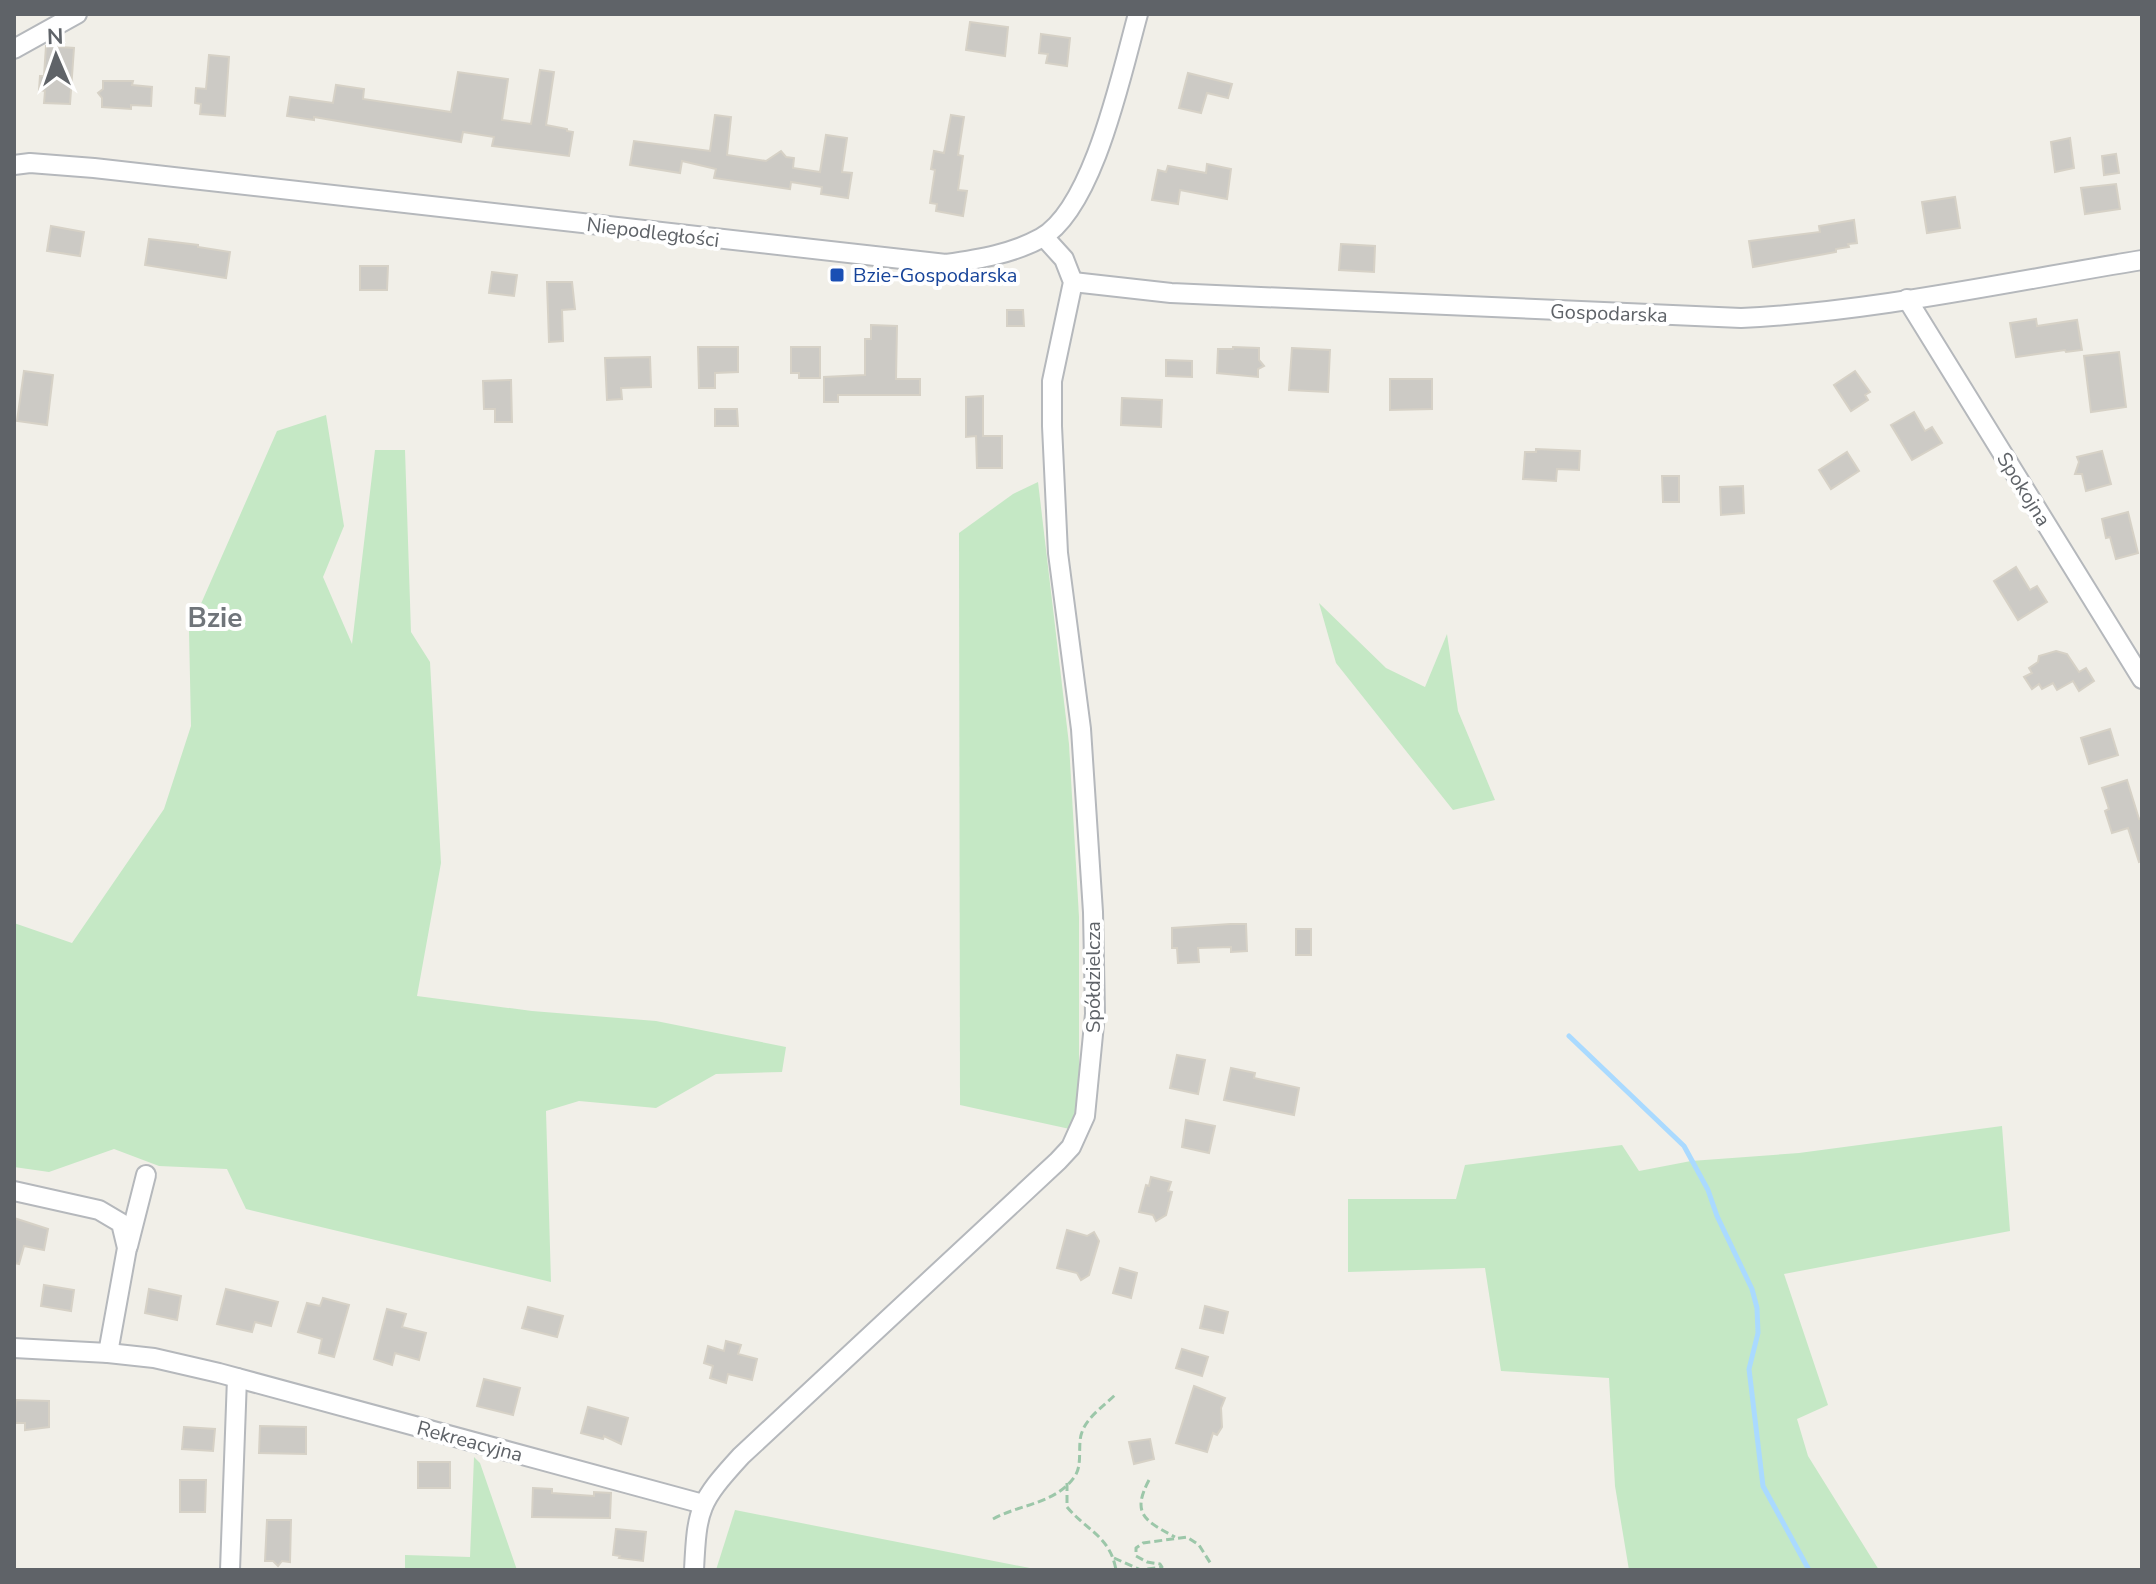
<svg xmlns="http://www.w3.org/2000/svg" width="2156" height="1584" font-family="'Nunito Sans',sans-serif">
<style>
.green{fill:#c5e8c5}
.lines{fill:none;stroke-linecap:round;stroke-linejoin:round}
.stream{stroke:#aadaff;stroke-width:5}
.building{fill:#cccac5;stroke:#d6d1c6;stroke-width:2}
.minor-casing{stroke:#b5b8bc;stroke-width:22}
.path{stroke:#9cc7a9;stroke-width:3;stroke-dasharray:8 4;stroke-linecap:butt}
.minor{stroke:#fff;stroke-width:18}
.transit-dot{fill:#1a4fb4;stroke:#fff;stroke-width:3}
.labels{text-anchor:middle;stroke-width:8;stroke-linejoin:round;paint-order:stroke}
.street-label{font-size:20px;fill:#5f6368;stroke:#fff}
.transit-label{font-size:20px;fill:#164399;stroke:#fff;text-anchor:start}
.district-label{font-size:28px;font-weight:bold;fill:#70757a;stroke:#fff}
</style>
<rect width="100%" height="100%" fill="#f1efe8"/>
<g class="green">
<polygon points="326,415 344,526 323,577 352,644 375,450 405,450 411,632 430,662 441,863 417,996 532,1011 656,1021 786,1047 782,1072 716,1074 656,1108 579,1101 546,1111 551,1282 246,1209 227,1169 159,1166 114,1149 49,1172 14,1167 14,923 72,943 164,809 191,726 189,631 277,431"/>
<polygon points="1038,482 1069,744 1079,917 1079,1131 960,1105 959,533 1013,494"/>
<polygon points="1319,603 1386,668 1425,687 1447,634 1458,711 1495,800 1453,810 1336,663"/>
<polygon points="2002,1126 2010,1231 1784,1274 1828,1405 1797,1419 1808,1456 1879,1570 1629,1570 1615,1486 1609,1378 1501,1371 1485,1268 1348,1272 1348,1199 1456,1199 1465,1165 1622,1145 1639,1171 1691,1161 1799,1153"/>
<polygon points="474,1457 480,1463 517,1570 405,1570 405,1555 470,1557"/>
<polygon points="735,1510 1040,1570 716,1570"/>
</g>
<g class="lines">
<polyline class="stream" points="1569,1036 1684,1146 1708,1190 1717,1216 1752,1289 1757,1308 1758,1333 1749,1369 1763,1486 1809,1570"/>
</g>
<g class="building">
<polygon points="970,22 1008,27 1005,56 966,50"/>
<polygon points="1041,34 1070,38 1067,66 1046,63 1048,54 1039,53"/>
<polygon points="46,46 74,48 70,104 44,103 45,91 39,90 40,76 44,76"/>
<polygon points="209,55 229,57 225,116 200,114 201,104 195,103 196,88 206,89"/>
<polygon points="540,70 554,72 546,125 567,129 567,131 573,132 569,156 492,146 494,137 463,132 461,142 314,117 314,120 287,116 290,97 333,103 336,85 364,89 363,99 451,112 458,72 508,79 502,120 531,124"/>
<polygon points="1188,73 1232,84 1228,98 1207,93 1201,113 1179,108"/>
<polygon points="103,81 133,81 132,85 152,87 151,106 131,105 131,109 102,107 102,98 98,93 103,89"/>
<polygon points="715,115 731,117 727,155 766,161 781,151 786,157 794,158 793,168 820,172 826,135 847,138 842,172 852,173 848,198 821,194 822,187 791,182 790,189 714,178 716,169 682,161 680,173 630,165 634,141 710,151"/>
<polygon points="951,115 964,117 958,155 963,156 958,190 967,191 963,216 936,211 937,204 930,203 935,170 931,169 934,151 944,153"/>
<polygon points="2070,138 2074,168 2055,172 2051,142"/>
<polygon points="2116,154 2119,173 2104,175 2102,156"/>
<polygon points="1207,164 1231,169 1227,199 1180,190 1178,204 1152,200 1158,170 1166,172 1168,166 1206,173"/>
<polygon points="2116,184 2120,209 2085,214 2081,188"/>
<polygon points="1955,197 1960,228 1927,233 1922,202"/>
<polygon points="1854,220 1857,243 1848,244 1849,247 1836,249 1836,252 1753,267 1749,241 1820,232 1819,226"/>
<polygon points="51,226 84,232 80,256 47,251"/>
<polygon points="149,239 198,245 198,247 230,252 226,278 145,265"/>
<polygon points="1341,244 1375,246 1374,272 1339,270"/>
<polygon points="360,266 388,266 387,290 360,290"/>
<polygon points="492,272 517,275 514,296 489,293"/>
<polygon points="547,282 572,282 575,309 562,310 563,341 549,342"/>
<polygon points="1007,310 1023,310 1024,326 1007,326"/>
<polygon points="2036,319 2037,326 2077,320 2082,350 2066,352 2065,350 2016,357 2010,323"/>
<polygon points="871,325 897,326 896,379 920,379 920,395 838,395 838,402 824,402 824,377 865,375 865,339 871,339"/>
<polygon points="698,347 738,347 738,372 715,373 715,388 699,388"/>
<polygon points="791,347 820,347 820,378 799,378 799,373 791,373"/>
<polygon points="1233,347 1259,348 1259,360 1264,366 1258,369 1258,377 1217,373 1218,349 1233,349"/>
<polygon points="1292,348 1330,350 1328,392 1289,390"/>
<polygon points="2119,352 2126,407 2091,412 2084,356"/>
<polygon points="650,357 651,387 621,388 622,399 607,400 605,358"/>
<polygon points="1166,360 1192,361 1192,377 1166,376"/>
<polygon points="24,371 53,375 47,425 17,421"/>
<polygon points="1855,371 1870,392 1865,395 1868,400 1851,411 1834,385"/>
<polygon points="1390,379 1432,379 1432,409 1390,410"/>
<polygon points="511,380 512,422 495,422 495,409 484,409 483,381"/>
<polygon points="983,396 983,436 1002,436 1002,468 977,468 976,436 966,437 966,397"/>
<polygon points="1122,398 1162,400 1161,427 1121,425"/>
<polygon points="715,409 737,409 738,426 715,426"/>
<polygon points="1914,412 1925,431 1932,427 1942,443 1912,460 1891,425"/>
<polygon points="1536,449 1580,451 1579,470 1557,469 1556,481 1523,479 1525,452 1536,452"/>
<polygon points="2102,451 2111,484 2086,491 2082,474 2075,474 2079,462 2077,457"/>
<polygon points="1847,452 1859,471 1831,489 1819,470"/>
<polygon points="1662,476 1679,476 1679,502 1663,502"/>
<polygon points="1743,486 1744,513 1721,515 1720,487"/>
<polygon points="2128,512 2138,553 2116,559 2110,537 2106,538 2102,519"/>
<polygon points="2016,567 2030,590 2037,586 2047,602 2018,620 1994,581"/>
<polygon points="2056,651 2067,654 2079,672 2086,668 2094,681 2079,691 2073,681 2057,690 2053,683 2042,689 2039,684 2032,689 2024,677 2032,673 2029,668 2038,662 2039,656"/>
<polygon points="2110,729 2118,755 2089,764 2081,738"/>
<polygon points="2127,780 2139,819 2142,818 2142,861 2139,862 2128,828 2112,833 2105,811 2109,809 2102,788"/>
<polygon points="1230,924 1246,924 1247,951 1231,952 1231,947 1198,948 1199,962 1178,963 1177,948 1172,948 1172,928"/>
<rect x="1296" y="929" width="15" height="26"/>
<polygon points="1177,1055 1205,1060 1198,1094 1170,1088"/>
<polygon points="1231,1068 1255,1073 1254,1078 1299,1088 1294,1115 1224,1100"/>
<polygon points="1186,1120 1215,1126 1209,1153 1182,1147"/>
<polygon points="1151,1177 1171,1182 1168,1191 1172,1192 1166,1215 1156,1221 1153,1215 1139,1212 1146,1185 1149,1186"/>
<polygon points="14,1218 48,1229 44,1250 24,1246 19,1264 14,1263"/>
<polygon points="1067,1230 1087,1236 1094,1232 1099,1241 1089,1275 1081,1280 1077,1273 1057,1268"/>
<polygon points="1120,1268 1137,1273 1131,1298 1113,1293"/>
<polygon points="44,1285 74,1290 71,1311 41,1306"/>
<polygon points="149,1289 181,1296 177,1320 145,1313"/>
<polygon points="226,1289 278,1302 271,1326 255,1322 252,1332 217,1324"/>
<polygon points="323,1298 349,1305 334,1357 319,1353 322,1339 298,1332 307,1303 320,1306"/>
<polygon points="1205,1306 1228,1312 1223,1333 1200,1328"/>
<polygon points="528,1307 563,1316 557,1337 522,1328"/>
<polygon points="387,1309 406,1314 402,1327 426,1333 419,1360 395,1353 392,1365 374,1359"/>
<polygon points="726,1341 741,1345 738,1354 757,1359 752,1380 728,1374 726,1383 710,1378 713,1366 704,1363 708,1346 724,1351"/>
<polygon points="1182,1349 1208,1357 1202,1376 1176,1368"/>
<polygon points="484,1379 520,1388 513,1415 477,1406"/>
<polygon points="1194,1386 1225,1398 1221,1408 1222,1427 1217,1435 1213,1433 1207,1452 1176,1443"/>
<polygon points="16,1400 49,1401 49,1427 25,1430 25,1423 14,1423"/>
<polygon points="588,1407 628,1418 621,1444 604,1436 603,1439 581,1433"/>
<polygon points="260,1426 306,1427 306,1454 259,1453"/>
<polygon points="184,1427 215,1429 213,1451 182,1449"/>
<polygon points="1150,1439 1154,1459 1134,1464 1129,1442"/>
<rect x="418" y="1462" width="32" height="26"/>
<polygon points="180,1480 206,1480 205,1512 180,1512"/>
<polygon points="533,1488 552,1489 552,1493 594,1496 594,1492 611,1493 610,1518 532,1517"/>
<polygon points="267,1520 291,1520 290,1562 282,1561 278,1566 273,1561 265,1561"/>
<polygon points="616,1529 646,1532 643,1561 619,1558 620,1556 613,1555"/>
</g>
<g class="lines">
<defs>
<g id="minor">
<polyline points="14,49 77,14"/>
<path d="M14 165 30 163 94 168 946 264C979 259 1012 254 1041 238 1094 208 1122 71 1138 14"/>
<path d="M1073 282 1171 293 1741 318C1872 312 2012 281 2142 260"/>
<polyline points="1907,299 2142,679"/>
<polyline points="14,1191 99,1210 121,1223 127,1248 108,1353"/>
<polyline points="128,1246 146,1175"/>
<polyline points="14,1348 108,1353 154,1358 219,1373 703,1504"/>
<polyline points="230,1570 237,1378"/>
<path d="M694 1570C697 1508 699 1502 741 1456L1058 1161 1071 1147 1085 1116 1095 1014 1093 912 1081 729 1058 553 1052 426V381L1073 282 1064 259 1044 237"/>
</g>
</defs>
<use href="#minor" class="minor-casing"/>
<g class="path">
<path d="M1149 1480C1131 1514 1145 1521 1175 1537"/>
<path d="M1067 1483V1507C1087 1531 1110 1536 1116 1570"/>
<path d="M993 1519C1020 1504 1056 1504 1075 1476 1083 1464 1077 1445 1082 1432 1087 1417 1105 1405 1116 1394"/>
<polyline points="1114,1558 1141,1570 1162,1567 1160,1564 1147,1562 1136,1556 1136,1548 1143,1543 1187,1537 1199,1545 1211,1564"/>
</g>
<use href="#minor" class="minor"/>
</g>
<rect class="transit-dot" x="829" y="267" width="16" height="16" rx="4"/>
<g class="labels">
<g class="street-label">
<text transform="translate(653 232) rotate(7)" y="7">Niepodległości</text>
<text transform="translate(1609 313) rotate(2)" y="7">Gospodarska</text>
<text transform="translate(2024 489) rotate(58)" y="7">Spokojna</text>
<text transform="translate(1093 977) rotate(-90)" y="7">Spółdzielcza</text>
<text transform="translate(470 1441) rotate(15)" y="7">Rekreacyjna</text>
</g>
<g class="transit-label">
<text x="853" y="282">Bzie-Gospodarska</text>
</g>
<g class="district-label">
<text x="215" y="627">Bzie</text>
</g>
</g>
<rect width="2156" height="1584" fill="none" stroke="#5f6368" stroke-width="32"/>
<g transform="translate(56 56) rotate(358)" stroke="#ffffff" stroke-width="6" paint-order="stroke">
<path d="M0-6L14 30L0 20L-14 30Z" fill="#5f6368"/>
<text y="-12" font-size="22" font-weight="bold" text-anchor="middle" fill="#5f6368">N</text>
</g>
</svg>
